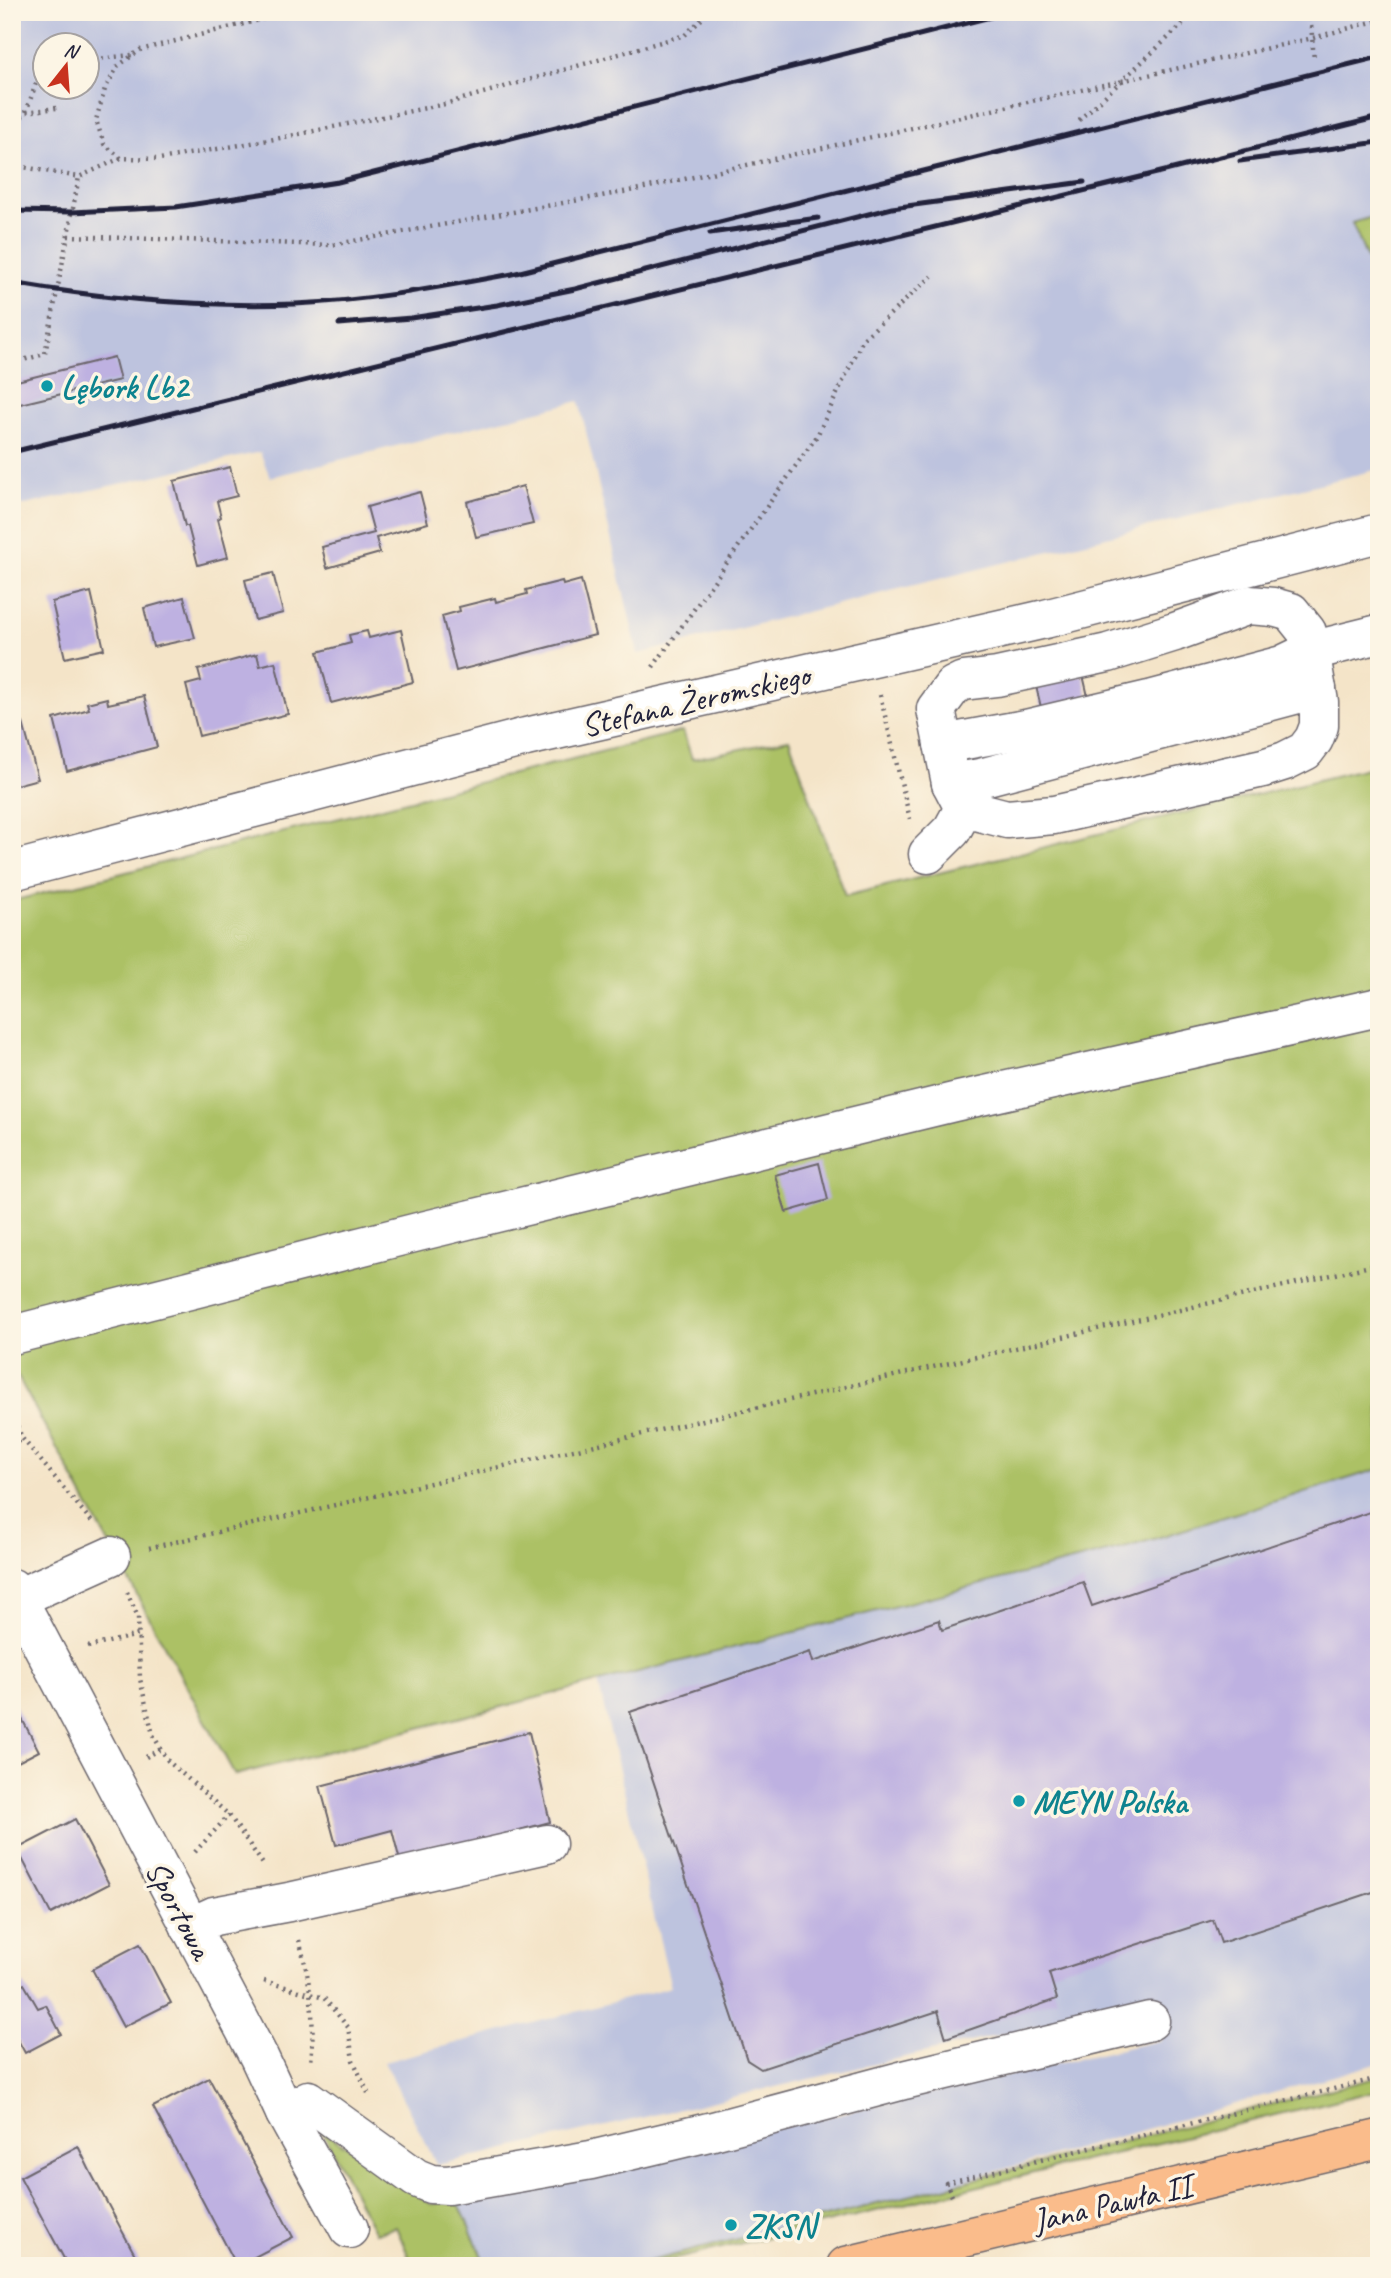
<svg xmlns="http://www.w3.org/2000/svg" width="1391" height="2278" font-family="Caveat,sans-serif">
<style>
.industrial{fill:#bdc3de;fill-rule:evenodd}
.green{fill:#acc165;stroke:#677250;stroke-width:2}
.building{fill:#beb1e1}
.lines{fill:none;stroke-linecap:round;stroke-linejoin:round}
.minor-casing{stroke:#6c666c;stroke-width:41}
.major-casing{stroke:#6c666c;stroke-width:41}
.path{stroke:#6c666c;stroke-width:4.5;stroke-dasharray:2 5;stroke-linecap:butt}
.minor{stroke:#fff;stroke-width:38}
.major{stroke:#fabc8b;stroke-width:38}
.rail{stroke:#22223b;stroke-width:5}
.culture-dot{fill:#0f9aa8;stroke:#fcf5e5;stroke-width:2.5}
.labels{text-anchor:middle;stroke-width:7;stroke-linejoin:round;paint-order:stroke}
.culture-label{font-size:33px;font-weight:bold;fill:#0d838f;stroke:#fcf5e5;text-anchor:start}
.street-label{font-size:33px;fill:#22223b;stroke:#fcf5e5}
</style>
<rect width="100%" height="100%" fill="#fcf5e5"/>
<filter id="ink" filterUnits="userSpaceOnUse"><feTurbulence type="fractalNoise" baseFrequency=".0143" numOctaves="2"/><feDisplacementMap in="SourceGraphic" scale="14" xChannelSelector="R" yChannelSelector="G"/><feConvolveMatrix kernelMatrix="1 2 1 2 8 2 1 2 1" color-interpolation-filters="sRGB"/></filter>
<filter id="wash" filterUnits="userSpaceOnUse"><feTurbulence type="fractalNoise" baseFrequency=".00686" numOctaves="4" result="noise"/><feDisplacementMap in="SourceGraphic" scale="28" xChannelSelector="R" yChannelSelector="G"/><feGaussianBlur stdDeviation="1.57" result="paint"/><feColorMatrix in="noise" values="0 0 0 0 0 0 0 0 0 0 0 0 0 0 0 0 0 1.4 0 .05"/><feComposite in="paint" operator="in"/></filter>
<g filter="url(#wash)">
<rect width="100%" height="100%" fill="#f4e4c8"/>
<g class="industrial">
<path d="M17 12H1379V469L638 654 579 401 270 477 260 452 12 508V15ZM46 46H88V88H46Z"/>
<polygon points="1379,1469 1379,2063 941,2187 631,2266 486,2266 458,2201 1161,2040 1152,2000 437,2165 384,2062 671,1987 598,1682 1131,1546"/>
</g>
<g class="green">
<polygon points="1379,215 1379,287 1352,223"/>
<polygon points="683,731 692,759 789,739 845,896 1379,765 1379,1469 1131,1546 235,1775 12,1366 12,901"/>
<polygon points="1379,2077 1379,2090 647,2266 631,2266"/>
<polygon points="321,2129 431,2204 458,2201 486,2266 413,2266 396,2227 375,2233"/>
</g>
<g id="blocks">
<g class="building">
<polygon points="114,357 120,380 20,404 13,382"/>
<polygon points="230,467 237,496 217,501 221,517 218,519 228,557 198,565 188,526 185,526 174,481"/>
<polygon points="523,486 533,524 476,537 467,502"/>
<polygon points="420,492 428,523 376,538 380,553 327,568 322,547 374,533 367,507"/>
<polygon points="273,573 283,613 255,620 245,580"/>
<polygon points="581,580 595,635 456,671 442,616 460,611 459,607 495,598 496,602 527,594 526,590 562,581 563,585"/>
<polygon points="91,592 104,649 65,658 52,602"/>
<polygon points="184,597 195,638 153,647 144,608"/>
<polygon points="401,630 413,682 331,703 318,652 351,643 349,635 367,631 369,638"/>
<polygon points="257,654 260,666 275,662 288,714 199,736 186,685 201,681 198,670"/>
<polygon points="1083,675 1090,705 1043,716 1036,686"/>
<polygon points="144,696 157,747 67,771 54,719 89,709 87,703 107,698 108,704"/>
<polygon points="23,723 38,779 12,786 12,725"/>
<polygon points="819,1163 828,1200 786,1212 775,1175"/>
<polygon points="1379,1509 1379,1890 1221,1943 1213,1920 1049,1973 1057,1999 946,2038 938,2011 761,2069 747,2060 630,1712 810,1652 813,1662 939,1620 942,1630 1083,1582 1092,1606"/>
<polygon points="12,1700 39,1751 12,1765"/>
<polygon points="529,1732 550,1822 400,1861 392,1830 336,1845 320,1786"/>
<polygon points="75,1819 109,1884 51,1914 17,1849"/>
<polygon points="140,1944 171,2003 123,2027 92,1969"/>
<polygon points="24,1984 38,2008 46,2005 61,2034 25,2053 12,2029 12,1991"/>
<polygon points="209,2078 293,2237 237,2266 153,2107"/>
<polygon points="78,2146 91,2173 141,2266 68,2266 20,2177"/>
<polygon points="733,2221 735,2228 728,2229 726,2223"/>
</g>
</g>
</g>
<g filter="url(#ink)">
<use href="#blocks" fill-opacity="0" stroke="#6c666c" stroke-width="2"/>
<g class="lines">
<defs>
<g id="minor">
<polyline points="943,744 1026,729 1149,700 1282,665 1311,651 1379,634"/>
<polyline points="951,783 980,778 1317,689"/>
<polyline points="928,854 952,830 964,808 951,783 936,709 953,686 963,681 997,677 1108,653 1175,632 1249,605 1273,607 1291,612 1307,632 1319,702 1319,726 1314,739 1305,751 1285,761 1263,768 1054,815 1007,819 964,808"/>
<polyline points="12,871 526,737 1045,619 1379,533"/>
<polyline points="12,1335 418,1232 954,1102 1379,1007"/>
<polyline points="12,1588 259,2057 285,2113 349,2229"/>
<polyline points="18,1598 111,1556"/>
<polyline points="190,1927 214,1916 289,1902 547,1844"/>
<polyline points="285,2113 308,2100 416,2178 431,2184 448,2185 591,2160 713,2131 904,2080 1150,2021"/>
</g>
<polyline id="major" points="846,2266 1379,2139"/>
</defs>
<use href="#minor" class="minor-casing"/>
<use href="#major" class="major-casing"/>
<g class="path">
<polyline points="291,12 140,50 118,66 105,89 96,120 104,144 121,158 160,159 280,138 445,104 685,35 709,12"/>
<polyline points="1310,12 1314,60"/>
<polyline points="88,60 132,55"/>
<polyline points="26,112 40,72 46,71"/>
<polyline points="1079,120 1196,12"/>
<polyline points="12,127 26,112 57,108"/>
<polyline points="12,165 79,177 121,158"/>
<polyline points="68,236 331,245 640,189 1313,38 1379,20"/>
<polyline points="12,363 45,354 79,177"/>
<polyline points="653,667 817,436 863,339 932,276"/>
<polyline points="880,695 910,819"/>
<polyline points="12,1413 22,1438 92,1522"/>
<polyline points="12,1446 22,1438"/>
<polyline points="149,1548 1379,1264"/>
<polyline points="127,1592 138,1617 140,1679 153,1735 168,1761 229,1815 265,1867"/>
<polyline points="88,1647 138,1635"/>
<polyline points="146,1757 161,1749"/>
<polyline points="195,1852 229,1815"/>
<path d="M299 1940C311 1983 315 2018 311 2063"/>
<polyline points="264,1981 324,1998 348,2027 353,2060 368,2093"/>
<polyline points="952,2196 946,2183 1379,2078"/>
</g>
<use href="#minor" class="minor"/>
<use href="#major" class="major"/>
<g class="rail">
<polyline points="1240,161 1379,142"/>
<polyline points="12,211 72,212 176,207 338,182 1010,12"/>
<polyline points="710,233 818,218"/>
<path d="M12 283C105 299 201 307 295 304 368 301 441 287 512 274L1379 57"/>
<polyline points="339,324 411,318 497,305 575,289 892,208 1084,182"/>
<polyline points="12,452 1165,171 1379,117"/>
</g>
</g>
</g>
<g class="culture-dot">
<circle cx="47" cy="386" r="7"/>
<circle cx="1019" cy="1801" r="7"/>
<circle cx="731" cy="2225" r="7"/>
</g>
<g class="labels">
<g class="culture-label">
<text x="61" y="398">Lębork Lb2</text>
<text x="1033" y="1813">MEYN Polska</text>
<text x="745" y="2237">ZKSN</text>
</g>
<g class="street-label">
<text transform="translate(695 699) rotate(-13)" y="12">Stefana Żeromskiego</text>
<text transform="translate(180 1909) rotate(62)" y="12">Sportowa</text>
<text transform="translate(1112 2202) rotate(-13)" y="12">Jana Pawła II</text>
</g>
</g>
<rect width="1391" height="2278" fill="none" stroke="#fcf5e5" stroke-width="42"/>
<g transform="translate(66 66) rotate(17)"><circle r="33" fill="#fcf5e5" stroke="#a5a1a1" stroke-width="2"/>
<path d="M0-5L12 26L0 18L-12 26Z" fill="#c8321e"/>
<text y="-10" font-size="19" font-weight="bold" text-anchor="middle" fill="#22223b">N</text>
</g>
</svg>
